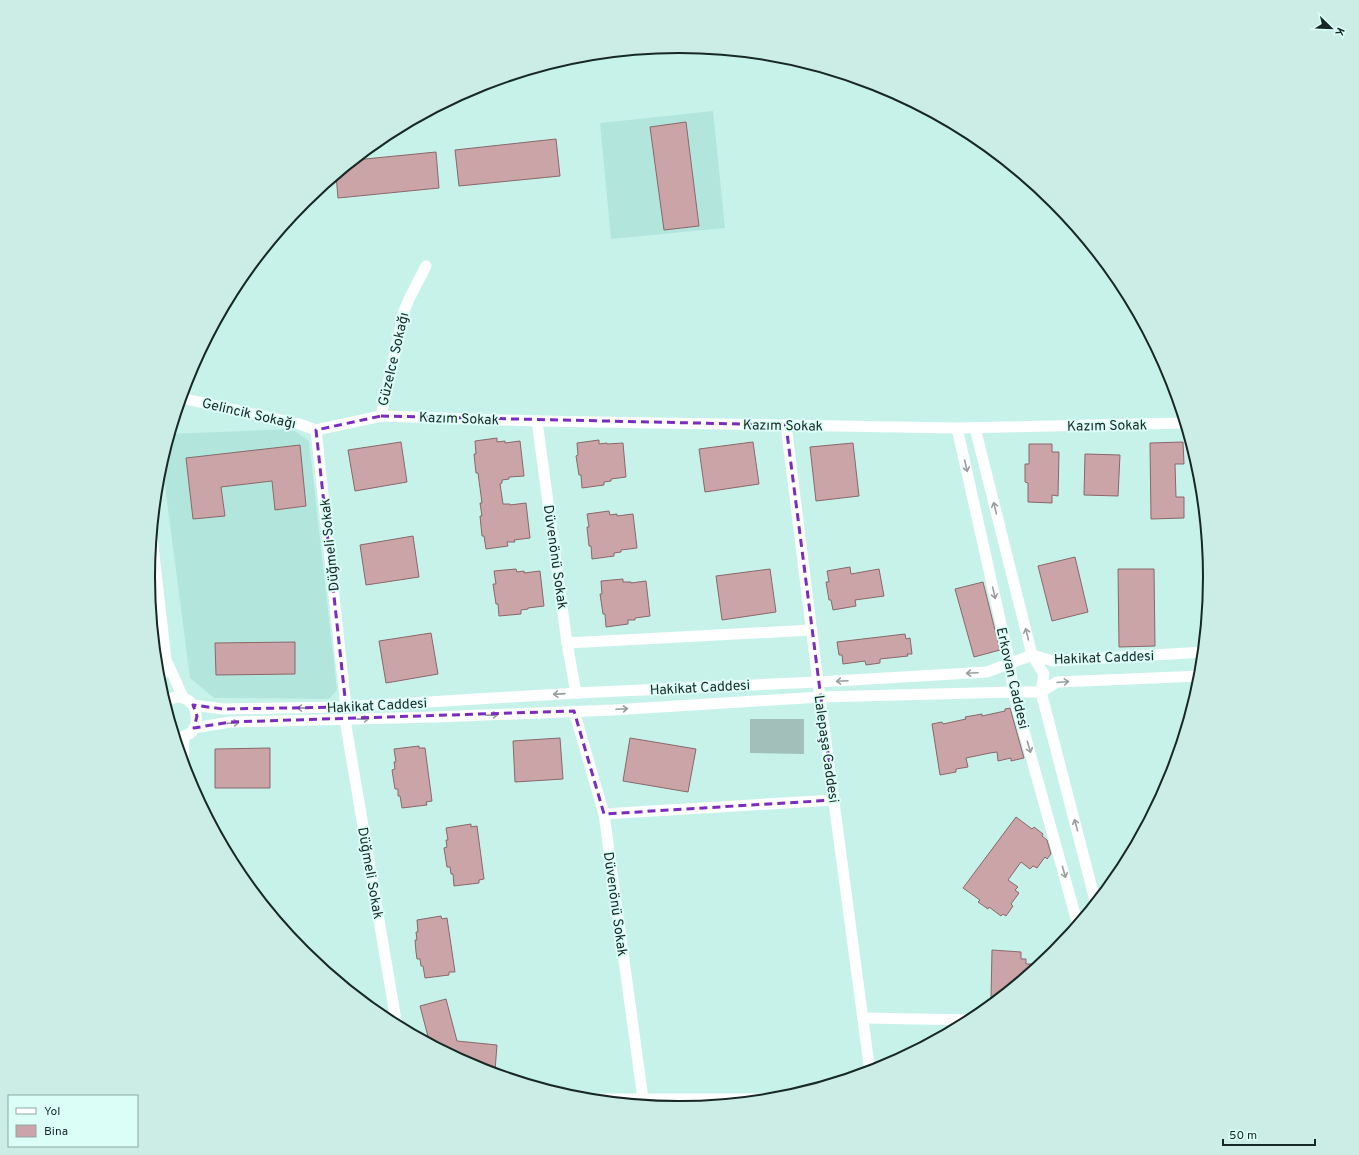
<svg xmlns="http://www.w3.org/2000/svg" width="1359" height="1155" font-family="Overpass,sans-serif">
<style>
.built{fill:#b2e6dc}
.green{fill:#a2bfba}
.building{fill:#caa4a7;stroke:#8a676a}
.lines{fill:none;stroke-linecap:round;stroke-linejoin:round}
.minor{stroke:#fff;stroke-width:11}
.oneway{stroke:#979e9d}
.marked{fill:none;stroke:#7b2cbf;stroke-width:3;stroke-dasharray:8 5;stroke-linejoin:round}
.labels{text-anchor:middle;stroke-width:4;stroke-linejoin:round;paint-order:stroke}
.street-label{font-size:14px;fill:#172825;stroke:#dbfef7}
.rim{fill:none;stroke:#172825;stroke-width:2}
</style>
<rect width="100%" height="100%" fill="#c7f2ea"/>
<g class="built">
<polygon points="713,111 725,228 611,239 600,123"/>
<polygon points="292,429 309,441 337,690 329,699 214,698 190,678 162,463 170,434"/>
</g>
<polygon class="green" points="750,719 804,719 804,754 750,753"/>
<g class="building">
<polygon points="686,122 699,226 664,230 650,127"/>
<polygon points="556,139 560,176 459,186 455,150"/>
<polygon points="436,152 439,188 338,198 336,175 355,160"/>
<polygon points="497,438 497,442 505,441 505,443 520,441 524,476 509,477 509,479 502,480 502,483 500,484 503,504 510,504 510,505 526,503 530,538 514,540 515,542 507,542 508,546 486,549 484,536 482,536 480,516 482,516 480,503 482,503 478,473 476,473 474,454 476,454 475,441"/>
<polygon points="599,440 599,444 607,443 607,444 623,443 626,477 611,479 611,481 604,482 604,485 582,488 581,475 579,475 576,456 578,455 577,443"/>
<polygon points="401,442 407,482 355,491 348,450"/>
<polygon points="753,442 759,484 705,492 699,449"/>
<polygon points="1183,442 1184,464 1175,464 1176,497 1184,497 1184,518 1151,519 1150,443"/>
<polygon points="853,443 859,496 816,501 810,447"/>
<polygon points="1029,444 1052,444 1052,452 1059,452 1058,496 1052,495 1052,503 1028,502 1028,483 1025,482 1025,464 1029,464"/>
<polygon points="300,445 306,506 275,510 272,481 221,487 225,516 193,519 186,458"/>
<polygon points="1085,454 1120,455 1118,496 1084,495"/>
<polygon points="609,511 610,515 617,514 617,516 633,514 637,548 621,550 621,552 614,553 614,556 592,559 591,546 589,546 587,527 589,527 587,514"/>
<polygon points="413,536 419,577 366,585 360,545"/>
<polygon points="1075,557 1088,612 1052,621 1038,566"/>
<polygon points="850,567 851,574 879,569 884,596 855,600 856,606 833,610 831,600 829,600 826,582 829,582 827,571"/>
<polygon points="516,569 517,572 524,571 524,573 540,571 544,606 528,608 528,609 521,610 521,614 499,616 498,604 496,604 493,584 496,584 494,571"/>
<polygon points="770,569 776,612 722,620 716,576"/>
<polygon points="1118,569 1154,569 1155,646 1119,647"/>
<polygon points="623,579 623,582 631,582 631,583 646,581 650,616 635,618 635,620 628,620 628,624 606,627 605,614 603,614 600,594 602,594 601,581"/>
<polygon points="983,582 1000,650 974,657 955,589"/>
<polygon points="431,633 438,674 386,683 379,641"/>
<polygon points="905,634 906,639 910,638 912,654 907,654 908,656 880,659 880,663 866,665 865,661 843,664 842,655 839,655 837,642"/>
<polygon points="295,642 295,674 216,675 215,643"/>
<polygon points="1010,708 1024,758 1011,761 1011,758 998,761 997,752 990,753 966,758 968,767 956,769 956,772 940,775 932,724 942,722 943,724 966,719 965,717 982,714 982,716 1005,711 1005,709"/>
<polygon points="560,738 563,779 515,782 513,741"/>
<polygon points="630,738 696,749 688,792 623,781"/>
<polygon points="419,746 419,748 425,748 432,801 426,802 427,805 402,808 400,796 398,796 398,789 395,789 392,770 395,769 394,762 396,762 394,749"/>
<polygon points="270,748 270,788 215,788 215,749"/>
<polygon points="1016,817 1032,829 1034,827 1043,834 1042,836 1047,840 1051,854 1047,859 1045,857 1037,868 1033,866 1030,869 1021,862 1008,880 1018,887 1015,890 1019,893 1011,904 1013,906 1006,916 1003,914 1001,916 989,907 988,909 978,902 980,900 963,888"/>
<polygon points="471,824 471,827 477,826 484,879 479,880 479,883 454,886 453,874 451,874 450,867 447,867 444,848 447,847 446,840 448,840 446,828"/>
<polygon points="441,916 442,919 447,918 455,972 449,972 449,975 425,978 423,966 421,966 420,959 417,959 416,952 415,940 417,940 416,932 418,932 417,920"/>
<polygon points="992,950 1021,952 1021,959 1026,959 1026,964 1043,964 999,999 991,999"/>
<polygon points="446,999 457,1041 497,1045 495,1071 476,1068 430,1044 420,1006"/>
</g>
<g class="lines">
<g class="minor">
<polyline points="181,398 299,424 316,430"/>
<polyline points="381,416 537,421 957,428 1185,423"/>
<polyline points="537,421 567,643 576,693"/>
<polyline points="786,425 818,682 870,1072"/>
<polyline points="957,428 1010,664 1013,692 1078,925"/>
<polyline points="975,428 1032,655 1044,674 1041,692 1096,904"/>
<polyline points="316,430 346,707"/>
<polyline points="316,430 381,416 404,311 409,299 426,266"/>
<polyline points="152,537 166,660"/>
<polyline points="567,643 812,630"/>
<polyline points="159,684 166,660 174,677 183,698"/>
<path d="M164 702C199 680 210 741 175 737"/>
<polyline points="193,705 223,709 346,707 576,693 818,682 987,672 1032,655 1053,661 1204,652"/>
<polyline points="574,711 604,814 643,1099"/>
<polyline points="345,720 397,1026"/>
<polyline points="194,728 230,722 436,717 613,710 820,697 1013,692 1041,692 1057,682 1201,676"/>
<polyline points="183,762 184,736"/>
<polyline points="604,814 834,800"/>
<polyline points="863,1018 973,1020"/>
<polyline points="575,1099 778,1099"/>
</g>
</g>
<defs><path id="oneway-shaft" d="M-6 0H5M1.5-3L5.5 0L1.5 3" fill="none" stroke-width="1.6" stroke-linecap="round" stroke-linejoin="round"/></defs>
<g class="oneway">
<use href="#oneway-shaft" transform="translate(966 466) rotate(77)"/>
<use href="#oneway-shaft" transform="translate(995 508) rotate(-104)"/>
<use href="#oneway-shaft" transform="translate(994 593) rotate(77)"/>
<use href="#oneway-shaft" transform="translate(1027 634) rotate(-104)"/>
<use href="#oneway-shaft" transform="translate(972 673) rotate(177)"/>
<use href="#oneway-shaft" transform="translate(842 681) rotate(177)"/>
<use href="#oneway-shaft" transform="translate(1063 682) rotate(-5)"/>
<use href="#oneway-shaft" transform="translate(559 694) rotate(176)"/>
<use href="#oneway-shaft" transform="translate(303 708) rotate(179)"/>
<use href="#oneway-shaft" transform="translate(622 709) rotate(-3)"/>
<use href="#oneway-shaft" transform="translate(492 715) rotate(-2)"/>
<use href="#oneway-shaft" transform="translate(363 719) rotate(-1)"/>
<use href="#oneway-shaft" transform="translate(233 723) rotate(-4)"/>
<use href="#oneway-shaft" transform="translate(1029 747) rotate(74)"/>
<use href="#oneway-shaft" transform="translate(1076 825) rotate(-105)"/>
<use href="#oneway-shaft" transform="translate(1064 872) rotate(74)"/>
</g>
<path class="marked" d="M381 416 786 425 834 800 604 814 574 711 230 722 194 728 197 716 193 705 223 709 346 707 316 430Z"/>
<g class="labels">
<g class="street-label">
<text transform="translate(393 359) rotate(-77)" y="5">Güzelce Sokağı</text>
<text transform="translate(249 413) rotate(13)" y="5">Gelincik Sokağı</text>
<text transform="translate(459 418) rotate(2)" y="5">Kazım Sokak</text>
<text transform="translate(783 425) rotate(1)" y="5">Kazım Sokak</text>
<text transform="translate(1107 425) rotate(-1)" y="5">Kazım Sokak</text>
<text transform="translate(329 545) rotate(-96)" y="5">Düğmeli Sokak</text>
<text transform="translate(556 557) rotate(82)" y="5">Düvenönü Sokak</text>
<text transform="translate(1104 657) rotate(-2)" y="5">Hakikat Caddesi</text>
<text transform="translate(1013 678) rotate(77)" y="5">Erkovan Caddesi</text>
<text transform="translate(700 687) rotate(-3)" y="5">Hakikat Caddesi</text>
<text transform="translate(377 705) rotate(-3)" y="5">Hakikat Caddesi</text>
<text transform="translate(827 749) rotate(82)" y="5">Lalepaşa Caddesi</text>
<text transform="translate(371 873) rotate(80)" y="5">Düğmeli Sokak</text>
<text transform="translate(616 904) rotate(82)" y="5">Düvenönü Sokak</text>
</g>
</g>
<path d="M0 0H1359V1155H0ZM155 577a524 524 0 1 1 1048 0a524 524 0 1 1-1048 0Z" fill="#cbede6" fill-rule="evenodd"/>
<path class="rim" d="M155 577a524 524 0 1 1 1048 0a524 524 0 1 1-1048 0Z"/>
<rect x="8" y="1095" width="130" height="52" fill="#dbfef7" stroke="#8da8a3"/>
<rect x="16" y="1108" width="20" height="6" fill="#ffffff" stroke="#8da8a3"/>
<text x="44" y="1115" font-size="12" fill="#172825">Yol</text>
<rect x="16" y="1125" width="20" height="12" fill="#caa4a7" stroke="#8da8a3"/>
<text x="44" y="1135" font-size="12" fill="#172825">Bina</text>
<g transform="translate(1331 28) rotate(113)" stroke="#dbfef7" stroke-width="3" paint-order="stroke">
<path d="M0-3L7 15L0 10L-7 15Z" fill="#172825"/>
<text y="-6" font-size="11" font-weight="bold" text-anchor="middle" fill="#172825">K</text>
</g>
<path d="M1223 1139v6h92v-6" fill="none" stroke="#172825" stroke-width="2"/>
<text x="1229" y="1139" font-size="12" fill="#172825" stroke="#dbfef7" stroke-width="3" paint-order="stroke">50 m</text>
</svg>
